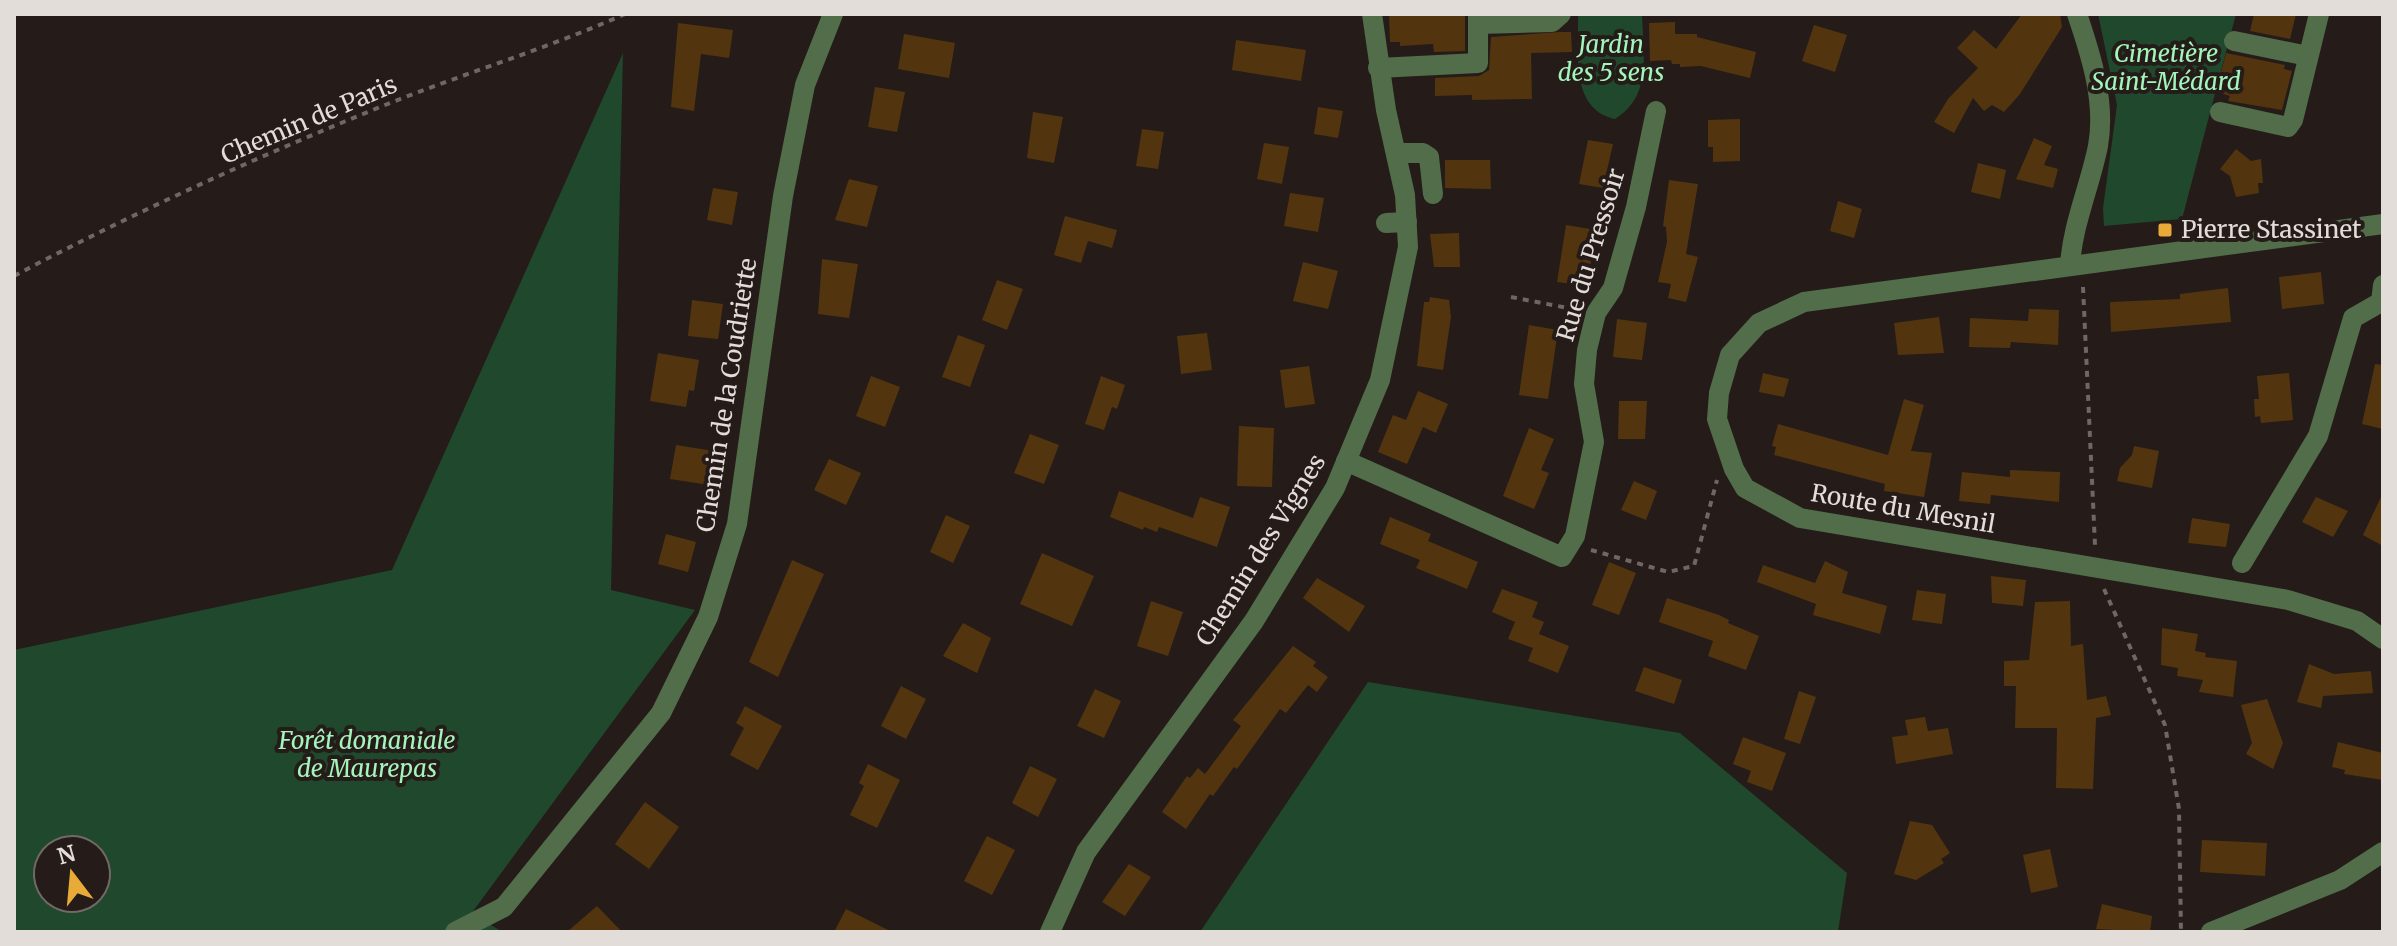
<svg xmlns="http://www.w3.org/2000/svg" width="2397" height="946" font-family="Merriweather,serif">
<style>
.green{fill:#1f482d;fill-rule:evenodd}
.building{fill:#52350f}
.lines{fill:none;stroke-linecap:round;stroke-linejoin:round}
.path{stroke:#706764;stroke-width:4;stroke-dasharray:6 6;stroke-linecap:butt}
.minor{stroke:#516d49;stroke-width:20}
.poi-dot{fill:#e9ab38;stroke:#251b18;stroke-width:3}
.labels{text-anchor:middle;stroke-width:8;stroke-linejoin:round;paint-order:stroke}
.park-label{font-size:24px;font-style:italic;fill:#a3f5bc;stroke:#251b18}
.street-label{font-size:24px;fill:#e3ddda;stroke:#251b18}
.poi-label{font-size:24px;fill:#e3ddda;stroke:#251b18;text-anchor:start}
</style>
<rect width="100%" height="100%" fill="#251b18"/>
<g class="green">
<path d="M1578 14H1642C1643 53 1653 96 1615 119 1569 109 1579 51 1578 14Z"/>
<polygon points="2098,14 2236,14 2182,219 2104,226 2103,208 2117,105"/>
<path d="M623 53 611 590 695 610 471 914 503 932H14V650L392 570ZM48 850H96V898H48Z"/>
<polygon points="1368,682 1680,733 1847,873 1838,932 1200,932"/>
</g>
<g class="building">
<polygon points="1389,14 1465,14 1465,51 1434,52 1433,44 1400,46 1400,42 1390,42"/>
<polygon points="2022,14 2060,14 2062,27 2020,94 2004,112 1992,105 1984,111 1973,98 1954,133 1934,122 1948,99 1978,68 1957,48 1974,30 1996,49"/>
<polygon points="2254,14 2296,14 2290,39 2250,31"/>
<polygon points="1675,22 1675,34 1697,34 1697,37 1756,52 1750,78 1701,66 1680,67 1680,64 1672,64 1671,60 1650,61 1649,23"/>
<polygon points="678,23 733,30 729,58 701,54 694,111 671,107"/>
<polygon points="1814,25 1847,35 1835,72 1802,61"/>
<polygon points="1560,32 1571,32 1572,52 1531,53 1532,99 1472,100 1472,95 1435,96 1435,78 1479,76 1489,70 1491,37"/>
<polygon points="904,34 955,43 949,78 898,69"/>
<polygon points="1236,40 1306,50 1301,81 1232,70"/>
<polygon points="2226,53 2285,65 2284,69 2292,71 2282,110 2228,101 2230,96 2216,92"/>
<polygon points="875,87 905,92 897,132 868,127"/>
<polygon points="1318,107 1343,111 1338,138 1314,134"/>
<polygon points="1033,112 1063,117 1054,163 1027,158"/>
<polygon points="1740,119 1740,161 1713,162 1713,147 1708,147 1708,120"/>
<polygon points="1142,129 1164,132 1158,169 1136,166"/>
<polygon points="2034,138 2052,146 2044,165 2058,169 2053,188 2016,179"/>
<polygon points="1588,140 1613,144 1603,188 1579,184"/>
<polygon points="1264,143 1289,147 1282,184 1257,179"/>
<polygon points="2236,149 2251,161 2261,159 2263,183 2258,183 2259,193 2236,197 2230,176 2220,169"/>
<polygon points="1445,160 1490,160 1491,189 1445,188"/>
<polygon points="1978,163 2006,170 2000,199 1971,192"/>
<polygon points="849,179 878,186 867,227 835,220"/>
<polygon points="1669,180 1698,184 1686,254 1698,257 1686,302 1668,298 1671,284 1658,282 1667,242 1666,227 1663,226"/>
<polygon points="713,188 738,192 732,225 707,220"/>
<polygon points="1290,193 1324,198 1318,232 1284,226"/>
<polygon points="1838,201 1862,209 1854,238 1830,231"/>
<polygon points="1065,216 1117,230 1112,248 1088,241 1081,263 1054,255"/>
<polygon points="1566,225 1596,230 1587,286 1557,282"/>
<polygon points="1459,233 1460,267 1434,267 1430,234"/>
<polygon points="822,259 858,264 849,318 818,314"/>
<polygon points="1303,262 1338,271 1328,309 1293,301"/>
<polygon points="2321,272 2324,304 2282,309 2279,277"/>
<polygon points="997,280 1023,289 1007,330 982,320"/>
<polygon points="2228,288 2231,322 2111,332 2110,302 2180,299 2180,294"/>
<polygon points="1430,297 1449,300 1451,317 1443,370 1417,366 1424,302 1429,302"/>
<polygon points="692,300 723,304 718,339 688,336"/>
<polygon points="2029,309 2059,310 2058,345 2011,342 2010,348 1969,347 1970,318 2028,321"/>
<polygon points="1939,317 1944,353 1898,355 1894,323"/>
<polygon points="1617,319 1647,323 1642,360 1613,357"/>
<polygon points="1529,325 1558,330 1548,399 1519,395"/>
<polygon points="1207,333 1212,370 1181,374 1177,336"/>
<polygon points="958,335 985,345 970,387 942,377"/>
<polygon points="658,353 699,360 694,391 689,390 686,407 650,401"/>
<polygon points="2375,364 2383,365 2383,429 2362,424"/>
<polygon points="1309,366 1315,404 1285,408 1280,370"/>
<polygon points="1763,373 1789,379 1784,397 1759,392"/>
<polygon points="2289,373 2293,420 2261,423 2260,416 2255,417 2254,399 2259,399 2257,376"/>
<polygon points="871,376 900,387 885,427 856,416"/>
<polygon points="1101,376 1125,385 1117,409 1112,407 1104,430 1085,424"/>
<polygon points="1418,391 1448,404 1436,433 1423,427 1407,464 1378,452 1393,415 1406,420"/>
<polygon points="1904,399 1924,405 1911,451 1932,453 1924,497 1884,491 1885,484 1774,455 1776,447 1772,446 1778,424 1888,455"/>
<polygon points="1619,401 1647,401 1645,439 1618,439"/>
<polygon points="1239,426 1274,428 1272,487 1237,486"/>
<polygon points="1529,428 1554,439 1541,470 1549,473 1534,509 1503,496"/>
<polygon points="1030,434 1059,445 1044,484 1014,473"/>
<polygon points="676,445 714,451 709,485 670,479"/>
<polygon points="2134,446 2159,451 2152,488 2117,481 2120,468 2132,455"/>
<polygon points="829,459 861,473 846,505 814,490"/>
<polygon points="2010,470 2060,472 2059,502 1991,495 1990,504 1959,501 1962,472 2010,477"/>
<polygon points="1634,481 1657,491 1646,520 1621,510"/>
<polygon points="1119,491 1193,518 1200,497 1230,507 1217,547 1159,527 1157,532 1144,527 1143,530 1110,517"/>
<polygon points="2383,493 2383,546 2363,535"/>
<polygon points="2316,497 2348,511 2333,537 2302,522"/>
<polygon points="946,515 970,526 953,563 930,552"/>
<polygon points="1390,517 1431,534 1428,541 1478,562 1467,589 1416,568 1420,560 1380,544"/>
<polygon points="2192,518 2230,524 2226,547 2188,543"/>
<polygon points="666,534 696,542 688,572 658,564"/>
<polygon points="1042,553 1094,576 1072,626 1020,604"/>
<polygon points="792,560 824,574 778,677 749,662"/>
<polygon points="1825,561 1848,572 1842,593 1887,606 1880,634 1813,615 1816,604 1757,582 1763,565 1815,583"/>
<polygon points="1609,562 1636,573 1619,615 1592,605"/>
<polygon points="1991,576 2026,580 2023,606 1992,603"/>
<polygon points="1317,578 1365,606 1349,632 1303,598"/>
<polygon points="1502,589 1538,602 1532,617 1544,622 1539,634 1569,646 1558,673 1528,661 1533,648 1508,639 1515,622 1492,612"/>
<polygon points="1917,590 1946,594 1942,624 1912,620"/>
<polygon points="1667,598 1719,615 1729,620 1728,623 1759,636 1746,670 1708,656 1713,641 1659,622"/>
<polygon points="1151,601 1183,612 1168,656 1137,646"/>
<polygon points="2070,601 2071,646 2083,644 2087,700 2106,696 2111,715 2096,718 2093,789 2056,788 2057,728 2015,728 2016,686 2004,686 2004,661 2029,660 2035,602"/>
<polygon points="963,623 991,638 977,673 943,656"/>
<polygon points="2162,628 2198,634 2195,651 2206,653 2205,657 2237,661 2233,697 2199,692 2203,680 2177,676 2178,668 2161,665"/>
<polygon points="1293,646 1316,662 1313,666 1328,677 1317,692 1308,685 1286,713 1280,709 1237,769 1234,767 1213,796 1210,794 1186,829 1162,812 1187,776 1190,778 1198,768 1205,774 1241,726 1233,720"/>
<polygon points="2309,664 2334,674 2371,671 2373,693 2323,696 2321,708 2297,702"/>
<polygon points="1644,667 1682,680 1674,704 1635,691"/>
<polygon points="901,686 926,699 906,739 881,726"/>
<polygon points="1095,689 1121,701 1104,738 1077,726"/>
<polygon points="1799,691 1816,697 1800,744 1784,739"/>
<polygon points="2267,699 2283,743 2273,769 2246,754 2252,743 2241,705"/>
<polygon points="745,706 782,726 758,770 730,755 744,728 736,723"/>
<polygon points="1925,717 1928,731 1948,728 1953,754 1896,764 1892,737 1908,735 1905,720"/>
<polygon points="1743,737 1786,753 1772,791 1747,782 1751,771 1733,764"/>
<polygon points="2338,742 2383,753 2383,780 2344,774 2345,770 2332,767"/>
<polygon points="868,764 900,780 877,828 850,815 864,786 859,783"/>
<polygon points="1030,766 1057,779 1038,817 1012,803"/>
<polygon points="645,802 679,827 649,869 615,844"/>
<polygon points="1910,821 1932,825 1950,853 1941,859 1944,863 1916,880 1894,874"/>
<polygon points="987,836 1015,850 992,895 964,881"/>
<polygon points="2202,840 2267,843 2265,876 2200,872"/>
<polygon points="2050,849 2058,887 2031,893 2023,855"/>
<polygon points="1129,864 1151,877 1125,916 1102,902"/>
<polygon points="2102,904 2152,916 2150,932 2096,929"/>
<polygon points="597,906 622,932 567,932"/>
<polygon points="846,909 892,932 834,932"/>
</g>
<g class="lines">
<g class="path">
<path d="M14 276C135 212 259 156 385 105 465 73 546 49 625 14"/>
<polyline points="2083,287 2095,545"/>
<polyline points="1511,297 1578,310"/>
<polyline points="1591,550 1668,572 1694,566 1717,480"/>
<polyline points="2104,589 2165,725 2179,809 2181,932"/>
</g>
<g class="minor">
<polyline points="1478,24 1552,22 1561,14"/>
<polyline points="2234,41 2308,56"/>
<polyline points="1378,68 1478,63 1478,14"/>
<polyline points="2220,112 2288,127 2293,120 2319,14"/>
<polyline points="1396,153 1423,153 1429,157 1433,194"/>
<polyline points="1386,223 1407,222"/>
<polyline points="2383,224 1804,302 1759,323 1730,355 1719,393 1717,419 1734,469 1745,488 1800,518 2288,600 2357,621 2383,639"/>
<path d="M2070 266C2072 226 2090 186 2098 146 2106 102 2091 55 2077 14"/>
<polyline points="1346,461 1562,557 1575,536 1594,442 1584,384 1587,350 1596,313 1613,288 1636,207 1656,111"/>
<polyline points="2242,563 2318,436 2353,318 2381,302 2383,285"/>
<polyline points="455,932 504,907 661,713 708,617 737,524 783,196 805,85 833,14"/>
<polyline points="1050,932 1086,852 1254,621 1335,488 1380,380 1408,247 1405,195 1386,110 1372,14"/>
<polyline points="2211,932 2340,880 2383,852"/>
</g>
</g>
<rect class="poi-dot" x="2157" y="222" width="16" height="16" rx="4"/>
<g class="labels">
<g class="park-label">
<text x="1611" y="53">Jardin<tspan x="1611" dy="28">des 5 sens</tspan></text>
<text x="2166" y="62">Cimetière<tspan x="2166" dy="28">Saint-Médard</tspan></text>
<text x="367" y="749">Forêt domaniale<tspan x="367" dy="28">de Maurepas</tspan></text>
</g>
<g class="street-label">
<text transform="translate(309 120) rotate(-23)" y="8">Chemin de Paris</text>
<text transform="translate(1591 255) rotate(-73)" y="8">Rue du Pressoir</text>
<text transform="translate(727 395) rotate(-81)" y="8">Chemin de la Coudriette</text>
<text transform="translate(1903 509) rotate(10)" y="8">Route du Mesnil</text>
<text transform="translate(1261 550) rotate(-58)" y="8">Chemin des Vignes</text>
</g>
<g class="poi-label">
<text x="2181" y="238">Pierre Stassinet</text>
</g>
</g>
<rect width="2397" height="946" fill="none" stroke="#e3ddda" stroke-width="32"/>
<g transform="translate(72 874) rotate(344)"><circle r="38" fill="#251b18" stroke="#716966" stroke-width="2"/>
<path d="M0-6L14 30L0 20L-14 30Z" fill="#e9ab38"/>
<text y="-12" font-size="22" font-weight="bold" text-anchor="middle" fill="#e3ddda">N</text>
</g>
</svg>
